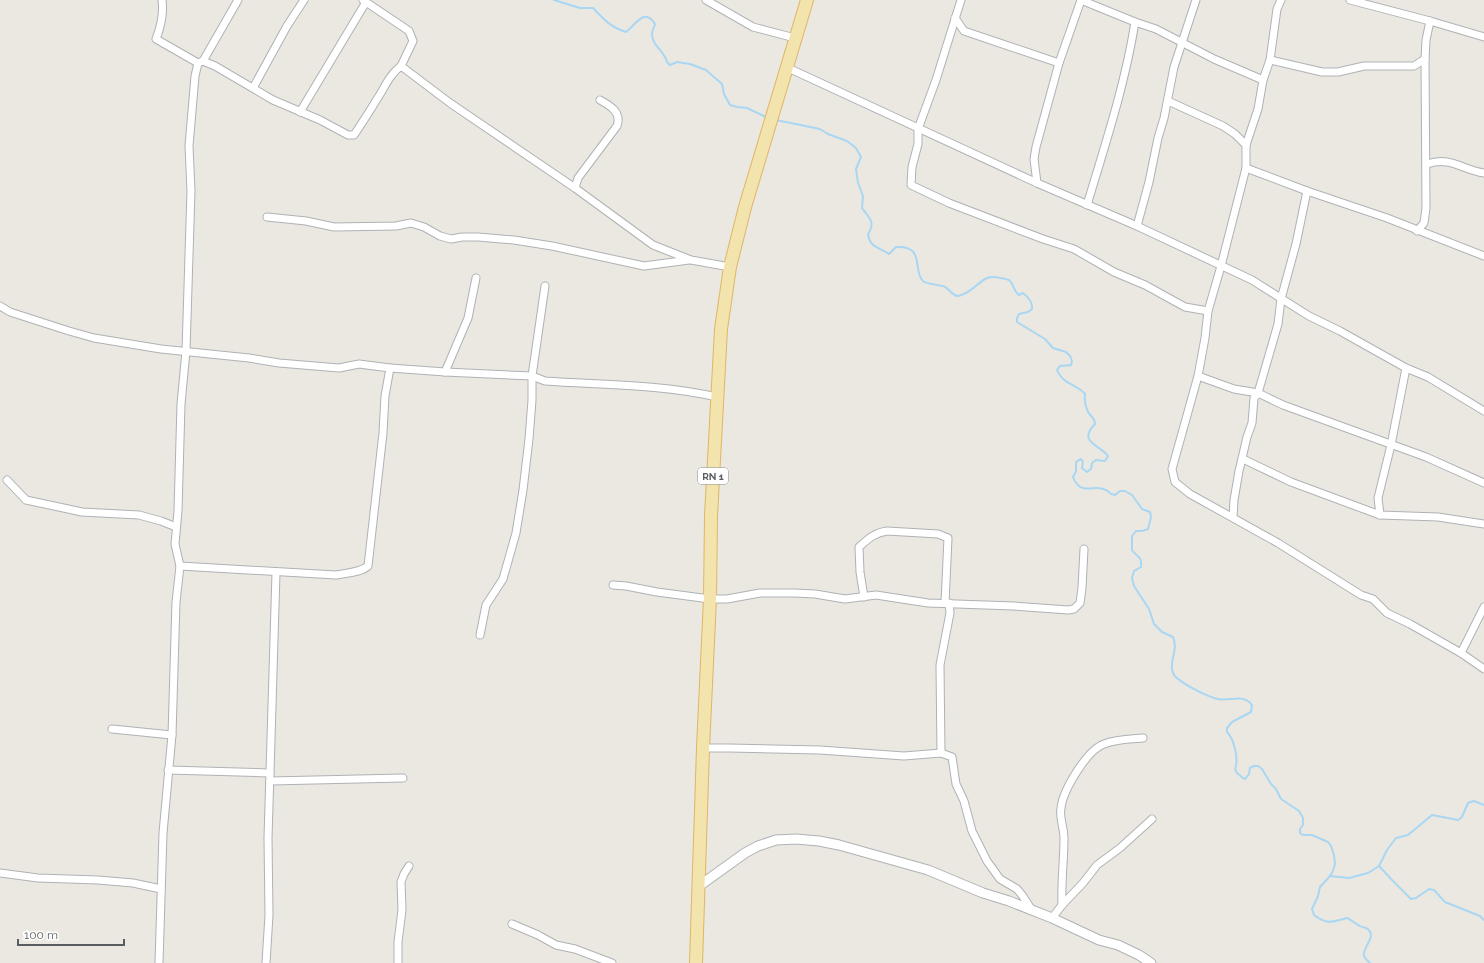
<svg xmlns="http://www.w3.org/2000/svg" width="1484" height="963" font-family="Raleway,sans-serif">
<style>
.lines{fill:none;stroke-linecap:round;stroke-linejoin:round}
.stream{stroke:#a9d7f3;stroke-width:2}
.minor-casing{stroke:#afb2b5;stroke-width:9}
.tertiary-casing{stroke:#afb2b5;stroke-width:11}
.primary-casing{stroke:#deb667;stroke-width:14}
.minor{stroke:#fff;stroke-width:7}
.tertiary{stroke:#fff;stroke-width:9}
.primary{stroke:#f3e4ad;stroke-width:12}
.labels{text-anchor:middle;stroke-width:3;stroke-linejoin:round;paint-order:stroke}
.shield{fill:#fff;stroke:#8c8e90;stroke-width:1}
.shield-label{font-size:10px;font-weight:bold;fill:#5a5d60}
</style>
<rect width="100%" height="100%" fill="#eae8e1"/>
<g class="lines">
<g class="stream">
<path d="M554 0 580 8H593C603 19 612 28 626 32 634 27 644 6 655 24 654 28 652 30 652 34 652 46 664 50 667 62L670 65 677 62 690 64 706 70 722 84 724 94 730 105 737 107 747 108 766 117"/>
<path d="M776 120 820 129 828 134 847 141 856 148 861 157 856 169 858 183 863 196 862 208C869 218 876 222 868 234 870 248 879 247 889 254L896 247C926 245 912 271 923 281 927 284 937 285 943 286 949 288 952 296 958 296 961 296 963 294 966 293 979 286 984 273 1000 278 1002 278 1006 279 1009 280 1014 284 1013 291 1019 295L1023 293C1028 297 1033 302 1032 309L1028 312 1019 314 1017 318V322L1045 339 1053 348 1066 352 1070 356 1072 361 1071 365C1067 366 1064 365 1060 366L1057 370C1063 385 1077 384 1085 394 1084 401 1085 406 1088 412 1091 417 1095 418 1095 424 1077 442 1100 445 1108 456L1105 461 1096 460 1092 463 1091 469 1087 472 1082 468 1083 462 1081 459 1079 460 1076 462V471L1073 477C1082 500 1097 479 1111 494L1115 495 1120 491H1125L1132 495 1142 509 1150 512 1151 517 1148 529 1142 531H1136L1132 536V550C1137 558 1142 555 1141 567L1134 571 1132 578 1134 586 1149 609 1154 624 1162 632 1173 637C1179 651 1168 662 1173 673 1177 682 1208 697 1218 699 1230 702 1243 693 1252 705L1251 712 1232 722 1227 728V732C1234 739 1239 759 1235 769L1237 773 1244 779 1246 778 1249 774 1250 768 1254 766H1258L1262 769 1271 784 1276 789 1281 799 1299 811 1303 818V825L1300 829V833L1303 835H1312L1328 842 1331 846 1334 855 1335 864 1333 871 1330 876 1320 887 1318 896 1312 909 1314 915C1327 925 1332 922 1347 918 1352 920 1355 924 1360 926 1365 929 1361 926 1366 928 1379 935 1362 947 1364 956 1365 959 1368 961 1370 963"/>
<polyline points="1379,866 1392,880 1411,899 1416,898 1429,889 1434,890 1445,902 1480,916 1484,920"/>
<polyline points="1330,876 1349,878 1368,873 1379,866 1387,850 1396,838 1408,835 1432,815 1458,820 1462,817 1468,803 1474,801 1484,805"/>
</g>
<defs>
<g id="minor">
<path d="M162 0C164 14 161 26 156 39L198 63"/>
<polyline points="363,0 409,31 413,41 401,66 450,103 575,188 653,245 691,260 730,267"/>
<polyline points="706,0 753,27 795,38"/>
<polyline points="961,0 936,80 918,129 918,144 912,167 911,185 949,203 1043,239 1074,249 1114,272 1145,285 1185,307 1208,311"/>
<polyline points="1081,0 1135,22 1156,29 1214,59 1263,80"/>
<polyline points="1281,0 1277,9 1270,60 1263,80 1258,109 1246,145 1246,168 1221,266 1208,311 1205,338 1198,376 1172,469 1175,482 1190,494 1278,543 1361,595 1373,599 1387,613 1410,624 1461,653 1484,669"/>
<polyline points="1350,0 1430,21 1484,37"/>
<polyline points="955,18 964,31 1059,63"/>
<polyline points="1270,60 1322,72 1338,72 1364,66 1414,66 1425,59"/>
<path d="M203 61 215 66 273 100 320 120 348 135H354C362 123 370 111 377 99 386 86 388 76 401 66"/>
<polyline points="786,67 1037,183 1137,226 1252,280 1309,316 1340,331 1406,368 1428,377 1484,411"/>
<polyline points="253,88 287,26 304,0"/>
<polyline points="1168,101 1223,126 1235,134 1246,145"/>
<polyline points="300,112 366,2"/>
<path d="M1427 164C1451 156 1462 170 1484 173"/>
<polyline points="1246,168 1307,191 1387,218 1484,256"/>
<polyline points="1037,183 1034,159 1036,147 1059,63 1081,0"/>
<path d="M575 188 578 178 617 126C622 113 611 106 600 100"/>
<path d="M1087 205C1105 145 1125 85 1135 22"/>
<polyline points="267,217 306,221 334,227 396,226 411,223 424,227 440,236 451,239 462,237 478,237 514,240 552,246 644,266 689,260"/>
<polyline points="1137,226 1149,182 1158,138 1164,118 1174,67 1196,0"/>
<polyline points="1417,231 1424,223 1426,208 1425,59 1426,40 1430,21"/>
<path d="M0 306 10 312 69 331 94 338 161 349 249 358 279 363 339 368 359 364 390 368 445 372 532 376 545 381C602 385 661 384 717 397"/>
<polyline points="445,372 468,318 476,278"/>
<polyline points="1198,376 1234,389 1258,393 1283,405 1426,457 1484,483"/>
<polyline points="1243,459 1291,482 1380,515 1438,517 1484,524"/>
<polyline points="7,480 26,500 82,512 139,515 161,521 176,527"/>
<polyline points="1380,515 1378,498 1391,445 1406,368"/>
<polyline points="1233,517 1234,500 1239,471 1247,437 1252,423 1254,398 1258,393 1278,324 1281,299 1296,244 1307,191"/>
<path d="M180 566 336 575C345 573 360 573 368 566L383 433 385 396 390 368"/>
<polyline points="613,585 626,586 657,592 710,599 727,599 760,593 794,593 815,594 845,599 876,595 928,603 1014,606 1068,610 1074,609 1080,603 1082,588 1084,549"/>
<path d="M864 597 860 572 859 547C868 539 874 533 887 531L938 534 948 538 945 603"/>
<polyline points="480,635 486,605 503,579 516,533 523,490 529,439 532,400 532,376 545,286"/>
<polyline points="1461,653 1484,607"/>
<polyline points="112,729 172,735"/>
<polyline points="703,748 729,748 820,750 904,756 941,753 952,757 956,784 964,801 972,831 987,861 1000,879 1017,889 1022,895 1031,909"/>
<polyline points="941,753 940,665 950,613 949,603"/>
<polyline points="168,770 270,773"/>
<polyline points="270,781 403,778"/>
<polyline points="0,873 38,878 98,880 133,883 161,889"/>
<path d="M1062 905C1061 882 1064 860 1064 838 1064 828 1059 817 1061 808 1063 790 1087 750 1104 744 1116 739 1130 739 1143 738"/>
<polyline points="1052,918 1062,905 1083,883 1097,865 1120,848 1152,819"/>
<polyline points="512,924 538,935 556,945 575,949 612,963"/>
<polyline points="159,963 163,833 172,735 176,602 180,566 175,544 178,511 181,404 186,351 191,191 189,146 195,76 198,63 203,61 238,0"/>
<polyline points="266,963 269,915 268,838 276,573"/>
<polyline points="398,963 398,942 402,910 401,882 404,874 409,866"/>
</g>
<polyline id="tertiary" points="699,886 745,853 758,846 776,840 796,839 819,841 839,845 928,870 983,893 1009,901 1052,918 1099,940 1118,945 1139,955 1151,963"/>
<polyline id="primary" points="696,963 703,748 710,599 711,516 721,329 730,267 745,207 807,0"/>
</defs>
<use href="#minor" class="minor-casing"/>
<use href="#tertiary" class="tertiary-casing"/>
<use href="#primary" class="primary-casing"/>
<use href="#minor" class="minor"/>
<use href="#tertiary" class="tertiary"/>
<use href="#primary" class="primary"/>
</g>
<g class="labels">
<rect class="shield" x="698" y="468" width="30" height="16" rx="3"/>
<g class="shield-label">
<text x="713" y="480">RN 1</text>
</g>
</g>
<path d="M18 939v6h106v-6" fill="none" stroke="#5a5d60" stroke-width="2"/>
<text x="24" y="939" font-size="12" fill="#5a5d60" stroke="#ffffff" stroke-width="3" paint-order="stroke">100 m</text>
</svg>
